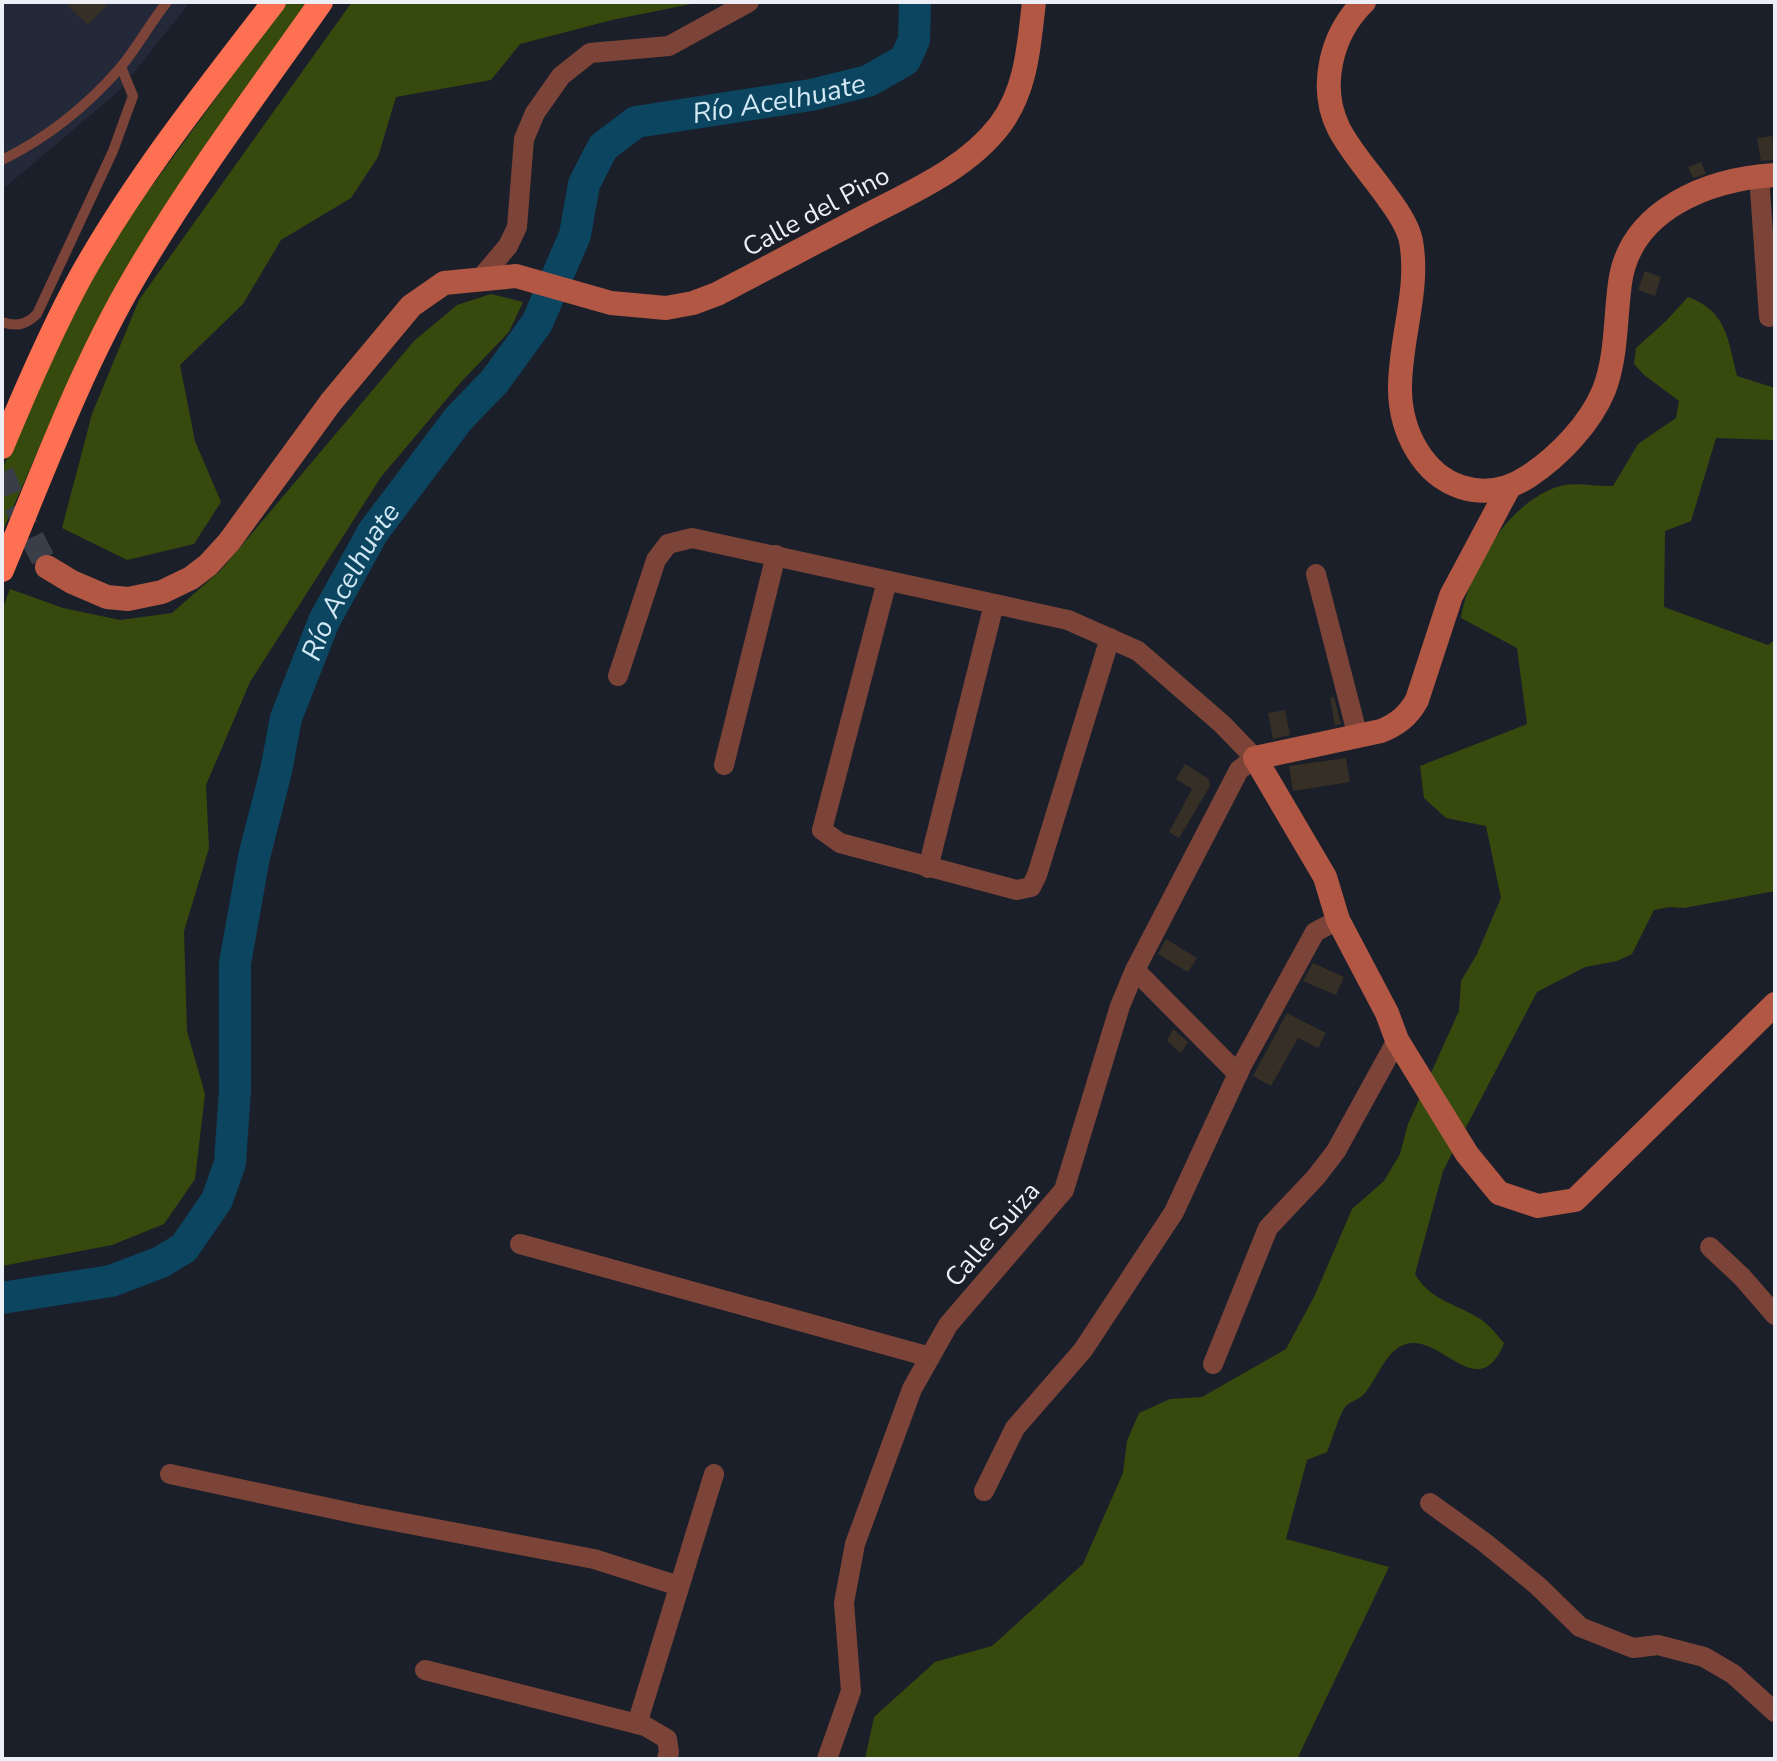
<svg xmlns="http://www.w3.org/2000/svg" width="1777" height="1761" font-family="'Nunito Sans',sans-serif">
<style>
.built{fill:#232938}
.green{fill:#374a0e}
.lines{fill:none;stroke-linecap:round;stroke-linejoin:round}
.river{stroke:#0c4560;stroke-width:32}
.building{fill:#362f25}
.secondary-tunnel{stroke:#3a3e48;stroke-width:24;stroke-dasharray:24 12;stroke-linecap:butt}
.lane{stroke:#7c4438;stroke-width:10}
.street{stroke:#7c4438;stroke-width:20}
.secondary{stroke:#b15743;stroke-width:24}
.highway{stroke:#fe7052;stroke-width:24}
.labels{text-anchor:middle;stroke-width:7;stroke-linejoin:round;paint-order:stroke}
.street-label{font-size:26px;fill:#eceff6;stroke:#1b1f29}
.water-label{font-size:28px;font-style:italic;fill:#d2e8f5;stroke:#1b1f29}
</style>
<rect width="100%" height="100%" fill="#1b1f29"/>
<polygon class="built" points="2,2 190,2 119,91 2,190"/>
<g class="green">
<polygon points="286,2 311,2 64,391 2,533 2,470 47,363 103,260 138,205"/>
<polygon points="352,2 701,2 612,20 520,44 491,80 396,97 378,157 351,198 281,240 243,304 180,365 195,441 221,502 194,544 127,560 62,528 92,414 139,300"/>
<polygon points="491,294 523,302 509,332 461,382 381,477 250,682 206,785 209,848 184,931 187,1031 205,1094 195,1179 164,1224 112,1245 2,1266 2,610 10,589 63,608 120,620 172,613 221,570 414,341 457,305"/>
<path d="M1688 297C1727 311 1728 340 1737 376L1775 388V440L1716 438 1691 521 1665 531 1664 607 1768 645 1775 640V891L1684 908 1669 907 1654 910 1632 954 1617 961 1585 967 1537 992 1443 1171 1415 1274C1430 1301 1458 1304 1482 1320 1490 1326 1497 1335 1504 1343 1480 1403 1445 1340 1411 1343 1385 1346 1378 1381 1362 1396 1357 1400 1350 1402 1346 1406 1339 1414 1332 1441 1327 1452L1307 1460 1286 1539 1389 1567 1297 1759H865L874 1717 935 1662 992 1646 1083 1564 1123 1473 1127 1441 1139 1413 1170 1399 1202 1397 1286 1349 1315 1295 1352 1209 1384 1181 1400 1154 1408 1124 1459 1011 1461 981 1477 954 1501 898 1486 826 1446 818 1424 798 1420 766 1527 724 1517 648 1461 618C1469 569 1507 504 1557 487 1574 481 1595 487 1613 486L1638 444 1676 418 1679 401 1644 375 1634 364 1636 348 1666 321Z"/>
</g>
<g class="lines">
<path class="river" id="s1" d="M2 1298 111 1281 161 1262 184 1248 217 1200 230 1163 235 1090V963L254 857 276 771 286 718 324 621 373 532 459 418 494 382 537 323 575 235 584 184 603 147 636 122 811 95 868 81 905 60 914 40 915 2"/>
</g>
<g class="building">
<polygon points="64,2 110,2 88,25"/>
<polygon points="1772,136 1775,160 1761,161 1757,138"/>
<polygon points="1701,162 1706,174 1693,178 1688,167"/>
<polygon points="1645,271 1661,277 1655,296 1638,290"/>
<polygon points="1334,697 1341,724 1335,726 1330,698"/>
<polygon points="1285,710 1290,735 1273,739 1268,713"/>
<polygon points="1346,758 1350,782 1293,791 1289,766"/>
<polygon points="1185,764 1209,779 1210,786 1179,838 1169,832 1192,789 1176,779"/>
<polygon points="1166,939 1197,958 1188,972 1158,954"/>
<polygon points="1313,963 1344,977 1336,995 1303,981"/>
<polygon points="1287,1013 1326,1033 1318,1048 1298,1038 1271,1086 1253,1076"/>
<polygon points="1173,1029 1188,1042 1181,1053 1167,1041"/>
</g>
<g class="lines">
<polyline class="secondary-tunnel" points="2,472 12,498 47,567"/>
<g class="lane">
<path d="M2 160C47 138 86 107 120 68 137 48 150 23 167 2"/>
<path d="M2 322C16 327 26 325 37 314L113 151 133 96 121 67"/>
</g>
<g class="street">
<polyline points="1759,176 1769,317"/>
<polyline points="481,278 508,246 517,227 524,139 535,113 561,76 590,53 669,46 749,2"/>
<polyline points="1316,574 1358,737"/>
<polyline points="887,581 822,830 840,843 1017,890 1031,887 1037,875 1110,638"/>
<polyline points="618,676 656,560 668,544 692,538 1068,620 1138,651 1222,724 1255,758 1239,770 1135,970 1120,1006 1064,1190 948,1325 912,1389 855,1544 844,1603 851,1691 827,1759"/>
<polyline points="724,765 776,555"/>
<polyline points="928,868 994,604"/>
<polyline points="1135,970 1238,1074"/>
<polyline points="520,1244 930,1357"/>
<polyline points="1710,1247 1742,1277 1775,1315"/>
<polyline points="1213,1364 1268,1228 1316,1177 1336,1151 1397,1040"/>
<polyline points="170,1474 357,1514 594,1559 679,1586"/>
<polyline points="984,1491 1015,1428 1083,1350 1174,1212 1242,1065 1315,932 1338,920"/>
<polyline points="1430,1503 1484,1542 1538,1586 1580,1627 1633,1648 1658,1645 1704,1657 1733,1674 1775,1712"/>
<polyline points="425,1670 645,1726 667,1739 669,1752 667,1759"/>
<polyline points="637,1724 714,1474"/>
</g>
<g class="secondary">
<path d="M1364 2C1331 34 1318 87 1339 129 1352 154 1373 176 1388 198 1397 210 1408 226 1411 241 1420 292 1399 340 1400 391 1401 431 1422 474 1461 487 1486 495 1508 490 1529 476 1559 456 1590 424 1604 390 1617 356 1615 319 1620 283 1630 209 1709 179 1775 175"/>
<path d="M1508 489 1451 596 1417 700C1408 716 1398 724 1381 731L1255 758 1325 877 1338 920 1387 1013 1397 1040 1467 1154 1499 1193 1538 1206 1575 1200 1775 1004"/>
<path d="M47 567 72 582 107 597 128 599 162 592 191 578 208 565 229 542 331 402 411 306 444 283 516 276 611 303 666 308 693 303 717 294C764 269 811 245 858 220 907 194 966 170 1000 125 1027 89 1029 44 1034 2"/>
</g>
<g class="highway">
<path d="M2 447C26 389 51 331 81 276 136 178 206 90 274 2"/>
<path d="M2 570C43 472 80 370 134 278 190 182 257 93 321 2"/>
</g>
</g>
<g class="labels">
<g class="street-label">
<text transform="translate(816 211) rotate(-28)" y="9">Calle del Pino</text>
<text transform="translate(992 1234) rotate(-49)" y="9">Calle Suiza</text>
</g>
<g class="water-label">
<text dy="10" stroke="none"><textPath href="#s1" startOffset="1586">Río Acelhuate</textPath></text>
<text dy="10" stroke="none"><textPath href="#s1" startOffset="890">Río Acelhuate</textPath></text>
</g>
</g>
<rect width="1777" height="1761" fill="none" stroke="#eceff6" stroke-width="8"/>
</svg>
